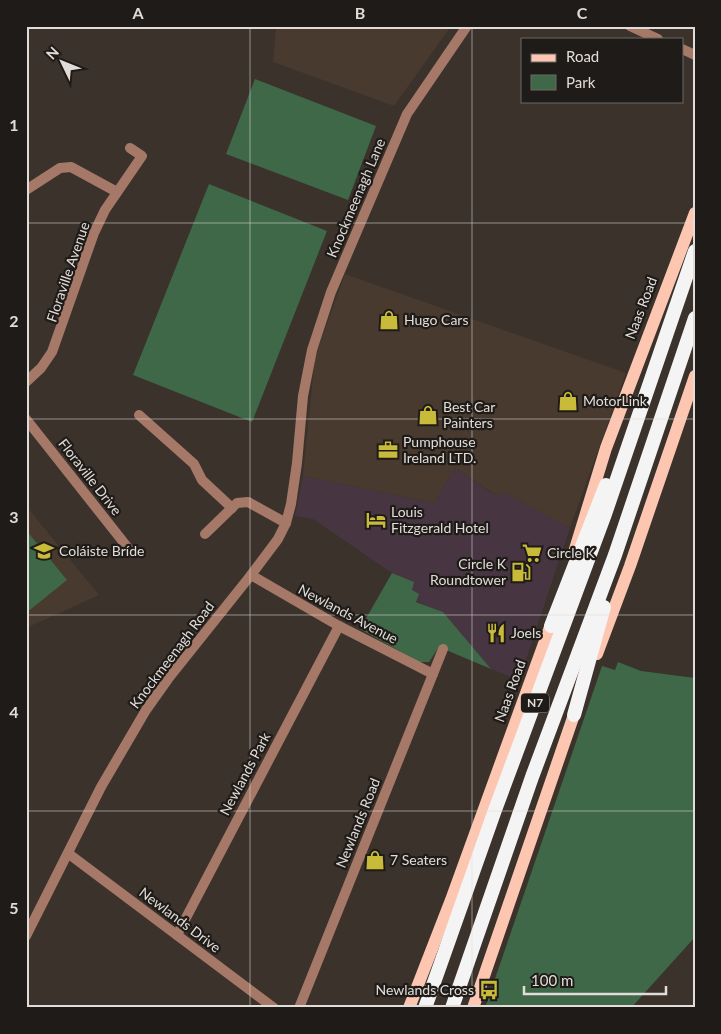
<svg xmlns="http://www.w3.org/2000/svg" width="721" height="1034" font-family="Lato,sans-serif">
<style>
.commercial{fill:#473641}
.built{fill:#483a2f}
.green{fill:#3e6848}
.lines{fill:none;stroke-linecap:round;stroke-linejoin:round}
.minor{stroke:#a57867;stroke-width:10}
.major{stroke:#fdc6b1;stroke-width:12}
.highway{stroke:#f4f4f4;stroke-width:14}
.grid{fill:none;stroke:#e1dcd7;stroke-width:1;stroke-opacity:0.55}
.labels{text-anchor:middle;stroke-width:4.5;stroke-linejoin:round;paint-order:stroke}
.shield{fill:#1f1b18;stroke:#a7a29e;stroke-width:1}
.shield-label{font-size:12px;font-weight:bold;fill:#e1dcd7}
.street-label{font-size:14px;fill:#e1dcd7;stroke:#1f1b18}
.poi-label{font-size:14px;fill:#e1dcd7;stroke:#1f1b18;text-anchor:start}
.neatline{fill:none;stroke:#e1dcd7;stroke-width:2}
.grid-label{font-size:16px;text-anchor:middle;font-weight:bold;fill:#e1dcd7}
</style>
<rect width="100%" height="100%" fill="#3b322c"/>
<polygon class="commercial" points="455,468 495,495 505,493 570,528 519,680 491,669 443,612 416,601 411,590 414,582 392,573 313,519 295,516 303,476 434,503"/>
<g class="built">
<polygon points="276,26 451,26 394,106 273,62"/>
<polygon points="345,274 626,373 570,528 505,493 496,495 455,468 434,503 303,476 315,357"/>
<polygon points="26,506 99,595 26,628"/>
</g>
<g class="green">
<polygon points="255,79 376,126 348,200 226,154"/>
<polygon points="209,184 327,231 252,422 133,375"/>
<polygon points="26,530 67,580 26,613"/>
<polygon points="392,573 414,582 412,590 419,594 416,602 443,612 491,669 439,647 429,662 419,662 360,629"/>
<polygon points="618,662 641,671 695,678 695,937 631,1008 485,1008 602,666 615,670"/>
</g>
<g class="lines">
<g class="minor">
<polyline points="630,26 658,39"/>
<polyline points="682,49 695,55"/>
<polyline points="26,190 60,168 71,167 117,192"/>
<polyline points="26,382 41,368 52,352 94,233 105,210 142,156 130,148"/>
<polyline points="139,415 194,464 202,480 232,508"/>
<polyline points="26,419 132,553"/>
<polyline points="205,534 237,503 248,502 286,523"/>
<polyline points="251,575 339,626 433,674"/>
<polyline points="69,854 274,1008"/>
<polyline points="177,935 339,626"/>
<polyline points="26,936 101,787 146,710 168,679 251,575 278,539 286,523 291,504 297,463 303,396 312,350 331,292 407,114 467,26"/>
<polyline points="299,1008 443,649"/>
</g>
<g class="major">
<polyline points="575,549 606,448 695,213"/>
<polyline points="597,654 630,566 695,376"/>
<polyline points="409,1008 451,900 554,616"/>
<polyline points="473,1008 577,706"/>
</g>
<g class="highway">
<polyline points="551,626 606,485"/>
<polyline points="574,715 604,607"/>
<polyline points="425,1008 495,810 605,514 695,251"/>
<polyline points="452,1008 532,777 615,555 695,318"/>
</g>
</g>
<path class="grid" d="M250 26V1008M472 26V1008M26 223H695M26 419H695M26 615H695M26 811H695"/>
<defs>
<symbol id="shop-bare" viewBox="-9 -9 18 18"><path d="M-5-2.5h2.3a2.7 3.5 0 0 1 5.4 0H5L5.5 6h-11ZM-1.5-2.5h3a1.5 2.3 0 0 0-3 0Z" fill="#c9bb3a" stroke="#1f1b18" stroke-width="2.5" paint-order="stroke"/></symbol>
<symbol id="office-bare" viewBox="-9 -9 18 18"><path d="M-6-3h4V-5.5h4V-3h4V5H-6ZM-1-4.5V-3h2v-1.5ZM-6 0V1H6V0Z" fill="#c9bb3a" stroke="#1f1b18" stroke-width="2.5" paint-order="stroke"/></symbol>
<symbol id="hotel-bare" viewBox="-9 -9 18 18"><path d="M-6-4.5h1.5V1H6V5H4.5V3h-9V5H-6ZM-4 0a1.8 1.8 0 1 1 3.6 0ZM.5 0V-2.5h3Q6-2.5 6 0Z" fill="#c9bb3a" stroke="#1f1b18" stroke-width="2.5" paint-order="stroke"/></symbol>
<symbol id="school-bare" viewBox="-9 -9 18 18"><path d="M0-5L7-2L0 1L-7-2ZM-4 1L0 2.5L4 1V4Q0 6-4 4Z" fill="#c9bb3a" stroke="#1f1b18" stroke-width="2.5" paint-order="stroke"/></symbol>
<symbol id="supermarket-bare" viewBox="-9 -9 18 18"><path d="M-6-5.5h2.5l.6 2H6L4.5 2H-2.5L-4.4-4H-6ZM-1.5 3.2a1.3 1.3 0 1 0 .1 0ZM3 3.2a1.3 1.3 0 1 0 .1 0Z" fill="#c9bb3a" stroke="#1f1b18" stroke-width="2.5" paint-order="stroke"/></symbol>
<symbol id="fuel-bare" viewBox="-9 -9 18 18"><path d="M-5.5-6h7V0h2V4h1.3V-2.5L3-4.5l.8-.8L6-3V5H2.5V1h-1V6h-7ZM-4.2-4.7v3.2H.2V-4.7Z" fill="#c9bb3a" stroke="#1f1b18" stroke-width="2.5" paint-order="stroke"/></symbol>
<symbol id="restaurant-bare" viewBox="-9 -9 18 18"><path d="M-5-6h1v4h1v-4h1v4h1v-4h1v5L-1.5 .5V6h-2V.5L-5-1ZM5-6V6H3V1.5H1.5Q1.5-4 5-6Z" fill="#c9bb3a" stroke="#1f1b18" stroke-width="2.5" paint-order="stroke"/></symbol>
<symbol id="bus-bare" viewBox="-9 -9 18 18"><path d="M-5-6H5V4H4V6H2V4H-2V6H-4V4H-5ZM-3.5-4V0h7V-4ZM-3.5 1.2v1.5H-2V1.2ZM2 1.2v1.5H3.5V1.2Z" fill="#c9bb3a" stroke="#1f1b18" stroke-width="2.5" paint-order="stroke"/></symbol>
</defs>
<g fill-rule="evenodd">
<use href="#shop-bare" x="375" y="306" width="28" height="28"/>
<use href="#shop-bare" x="554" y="387" width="28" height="28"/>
<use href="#shop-bare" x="414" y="401" width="28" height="28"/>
<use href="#office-bare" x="374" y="436" width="28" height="28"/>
<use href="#hotel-bare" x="362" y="506" width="28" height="28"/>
<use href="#school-bare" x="30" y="537" width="28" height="28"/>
<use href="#supermarket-bare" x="518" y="539" width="28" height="28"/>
<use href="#fuel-bare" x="507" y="558" width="28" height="28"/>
<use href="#restaurant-bare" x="482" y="619" width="28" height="28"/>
<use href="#shop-bare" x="361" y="846" width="28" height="28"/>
<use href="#bus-bare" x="475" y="976" width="28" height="28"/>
</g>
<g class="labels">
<rect class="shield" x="521" y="693.5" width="28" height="19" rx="4"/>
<g class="shield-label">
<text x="535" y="707">N7</text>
</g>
<g class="street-label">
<text transform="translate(356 198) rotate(-67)" y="5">Knockmeenagh Lane</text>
<text transform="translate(68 272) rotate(-71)" y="5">Floraville Avenue</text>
<text transform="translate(641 308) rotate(-69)" y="5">Naas Road</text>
<text transform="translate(90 477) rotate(52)" y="5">Floraville Drive</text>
<text transform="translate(348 614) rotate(28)" y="5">Newlands Avenue</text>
<text transform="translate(172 655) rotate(-53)" y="5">Knockmeenagh Road</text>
<text transform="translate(510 691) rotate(-70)" y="5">Naas Road</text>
<text transform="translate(245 774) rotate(-62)" y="5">Newlands Park</text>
<text transform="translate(358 823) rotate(-68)" y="5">Newlands Road</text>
<text transform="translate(180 920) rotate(37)" y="5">Newlands Drive</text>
</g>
<g class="poi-label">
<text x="404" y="325">Hugo Cars</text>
<text x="583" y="406">MotorLink</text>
<text x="443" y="412">Best Car<tspan x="443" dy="16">Painters</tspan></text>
<text x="403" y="447">Pumphouse<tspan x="403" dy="16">Ireland LTD.</tspan></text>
<text x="391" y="517">Louis<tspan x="391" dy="16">Fitzgerald Hotel</tspan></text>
<text x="59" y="556">Coláiste Bríde</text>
<text x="547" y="558">Circle K</text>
<text x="506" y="569" text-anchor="end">Circle K<tspan x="506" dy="16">Roundtower</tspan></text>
<text x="511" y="638">Joels</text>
<text x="390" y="865">7 Seaters</text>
<text x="474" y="995" text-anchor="end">Newlands Cross</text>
</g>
</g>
<rect width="721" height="1034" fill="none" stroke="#1f1b18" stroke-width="55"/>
<rect x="521" y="38" width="162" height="65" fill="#1f1b18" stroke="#6d6864"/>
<rect x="531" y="54" width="25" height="8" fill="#fdc6b1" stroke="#6d6864"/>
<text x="566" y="62" font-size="15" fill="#e1dcd7">Road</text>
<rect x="531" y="75" width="25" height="15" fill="#3e6848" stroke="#6d6864"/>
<text x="566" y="88" font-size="15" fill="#e1dcd7">Park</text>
<g transform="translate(62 62) rotate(313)" stroke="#1f1b18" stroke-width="4" paint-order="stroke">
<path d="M0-4L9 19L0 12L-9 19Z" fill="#e1dcd7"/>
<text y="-8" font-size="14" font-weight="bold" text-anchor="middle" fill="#e1dcd7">N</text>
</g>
<path d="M524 986v8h142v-8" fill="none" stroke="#e1dcd7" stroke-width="2.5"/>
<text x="531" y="986" font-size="15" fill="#e1dcd7" stroke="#1f1b18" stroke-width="4" paint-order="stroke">100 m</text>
<rect x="28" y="28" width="666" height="978" class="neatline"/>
<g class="grid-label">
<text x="138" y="19">A</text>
<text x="360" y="19">B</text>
<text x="582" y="19">C</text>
<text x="14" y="131">1</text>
<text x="14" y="327">2</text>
<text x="14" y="523">3</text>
<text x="14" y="718">4</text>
<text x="14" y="914">5</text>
</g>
</svg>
